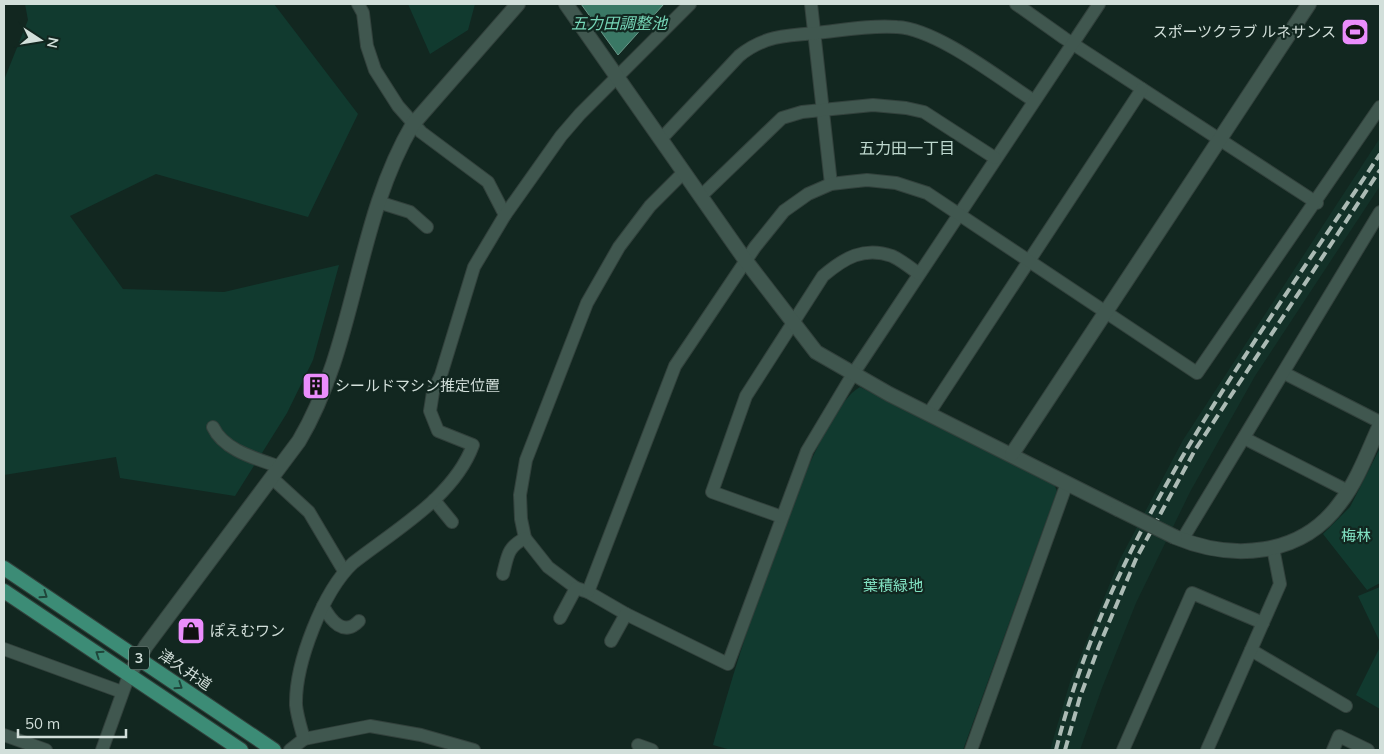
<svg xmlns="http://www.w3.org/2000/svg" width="1384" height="754" font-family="Mulish,'Noto Sans JP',sans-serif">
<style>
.built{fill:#133128}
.green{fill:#113a2f}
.water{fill:#3a7865;stroke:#689788}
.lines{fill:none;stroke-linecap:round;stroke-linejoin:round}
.minor-casing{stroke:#32413c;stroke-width:14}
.tertiary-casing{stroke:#32413c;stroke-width:16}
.primary-casing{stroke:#32413c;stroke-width:16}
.minor{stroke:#40574f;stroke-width:12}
.tertiary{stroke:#40574f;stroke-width:14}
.primary{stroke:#3c8c76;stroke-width:14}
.rail{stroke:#acbbb5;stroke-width:4;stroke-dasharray:10 5;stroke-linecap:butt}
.tertiary-bridge-casing{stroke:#32413c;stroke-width:16;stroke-linecap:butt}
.tertiary-bridge{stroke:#40574f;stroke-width:14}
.oneway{stroke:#1f453a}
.labels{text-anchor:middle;stroke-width:4.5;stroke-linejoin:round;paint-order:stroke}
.shield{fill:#122720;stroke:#98a8a2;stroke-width:1}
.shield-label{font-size:14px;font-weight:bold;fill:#d2dfda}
.poi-label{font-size:15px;fill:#d2dfda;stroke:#122720;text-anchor:start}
.park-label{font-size:15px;fill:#80e0c1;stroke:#122720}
.street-label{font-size:15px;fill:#d2dfda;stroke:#122720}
.water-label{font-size:16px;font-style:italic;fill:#76d6b8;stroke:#122720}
.neighbourhood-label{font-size:16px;fill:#bed8ce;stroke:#122720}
</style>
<rect width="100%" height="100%" fill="#122720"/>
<polygon class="built" points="1380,138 1380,186 1255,376 1190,492 1136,603 1102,688 1080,750 1050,750 1070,682 1119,561 1183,440"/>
<g class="green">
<polygon points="25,4 274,4 358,114 308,217 156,174 70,216 123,289 224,292 339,265 313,360 287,413 235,496 120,478 116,457 4,475 4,80 28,20"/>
<polygon points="408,4 475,4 468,30 430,54"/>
<path d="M860 387 1054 484 1057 491 963 750H731L713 745C730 681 811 412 860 387Z"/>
<polygon points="1380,448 1380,583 1367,590 1323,534 1350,507"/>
<polygon points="1380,587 1380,642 1358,596"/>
<polygon points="1380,647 1380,709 1356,695"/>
</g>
<polygon class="water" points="581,4 664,4 618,55"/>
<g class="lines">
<defs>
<g id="minor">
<polyline points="358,4 363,13 367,46 375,70 398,106 421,132 488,182 505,215"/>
<polyline points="811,4 831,184"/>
<polyline points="1016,4 1064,38 1317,203"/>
<path d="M662 138 739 56C763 36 787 35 817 33 844 30 871 25 897 27 937 29 1000 79 1034 101"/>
<polyline points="684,172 650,206 619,247 587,303 526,460 520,495 521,519 525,538 548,567 576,588 588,592 626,614 728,664 807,451 853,374 1099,4"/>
<polyline points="701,196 782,118 802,112 873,105 906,108 924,112 995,158"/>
<polyline points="378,202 410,212 427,227"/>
<polyline points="1284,373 1380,422"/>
<polyline points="929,413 1142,89"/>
<path d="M213 427C224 451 258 459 280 467"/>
<polyline points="1244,438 1348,491"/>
<polyline points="272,478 309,512 344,571"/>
<polyline points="434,500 452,522"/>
<path d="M782 517 712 492 746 396 823 276C844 258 864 246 892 256 901 260 911 268 919 274"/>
<polyline points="1182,540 1380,212"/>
<path d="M503 574C508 555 507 548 525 538"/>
<polyline points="588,592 675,366 755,247 784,211 808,194 831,184 848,182 867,180 896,183 927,193 1197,373 1380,107"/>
<path d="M323 606C331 621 344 637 359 621"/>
<polyline points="560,618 576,588"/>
<polyline points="611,641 626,614"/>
<polyline points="4,649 122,692"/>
<polyline points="1251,650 1346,706"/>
<polyline points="4,735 46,750"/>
<polyline points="304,739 370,726 421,735 474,750"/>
<polyline points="638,745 652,750"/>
<polyline points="102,750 129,675"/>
<path d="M290 750 304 739C301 728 297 716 296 705 295 664 323 591 353 563 395 530 454 497 473 445L438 431 430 411 433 392 441 375 474 267 505 215 561 136 580 114 690 4"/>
<polyline points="971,750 1067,483"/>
<polyline points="1123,750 1192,593 1263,623"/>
<polyline points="1207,750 1280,584 1273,548"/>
<polyline points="1333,750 1339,736 1368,750"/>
</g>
<g id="tertiary">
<polyline points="566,4 746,261 816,352 889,394 1118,509"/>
<polyline points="1012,454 1309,4"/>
<path d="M1175 537C1232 561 1301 557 1340 503 1358 480 1368 451 1380 425"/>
<path d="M129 675 146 646 299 441C357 343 355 222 413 124L518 4"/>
</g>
<g id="primary">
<polyline points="4,568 274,750"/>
<polyline points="4,591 241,750"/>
</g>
</defs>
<use href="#minor" class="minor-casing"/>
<use href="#tertiary" class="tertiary-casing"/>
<use href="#primary" class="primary-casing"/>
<use href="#minor" class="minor"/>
<use href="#tertiary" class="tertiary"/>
<use href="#primary" class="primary"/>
<g class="rail">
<path d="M1056 750C1110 531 1258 340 1380 154"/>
<polyline points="1065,750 1080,697 1099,646 1136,559 1195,450 1380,170"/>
</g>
<defs>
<polyline id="tertiary-bridge" points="1118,509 1175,537"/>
</defs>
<use href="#tertiary-bridge" class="tertiary-bridge-casing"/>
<use href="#tertiary-bridge" class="tertiary-bridge"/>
</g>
<defs><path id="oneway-chevron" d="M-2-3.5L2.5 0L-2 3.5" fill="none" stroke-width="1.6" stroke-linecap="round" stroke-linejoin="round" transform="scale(1.25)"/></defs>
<g class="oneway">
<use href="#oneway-chevron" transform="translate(44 595) rotate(34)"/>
<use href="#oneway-chevron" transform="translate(99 654) rotate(-146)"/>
<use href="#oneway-chevron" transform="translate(179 686) rotate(34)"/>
</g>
<defs>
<symbol id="stadium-square" viewBox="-11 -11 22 22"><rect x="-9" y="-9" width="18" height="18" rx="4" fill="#eb8dfc" stroke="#122720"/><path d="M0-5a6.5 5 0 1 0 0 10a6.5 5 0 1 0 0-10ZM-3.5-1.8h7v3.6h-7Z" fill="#111"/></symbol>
<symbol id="building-square" viewBox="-11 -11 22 22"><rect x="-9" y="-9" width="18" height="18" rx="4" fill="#eb8dfc" stroke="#122720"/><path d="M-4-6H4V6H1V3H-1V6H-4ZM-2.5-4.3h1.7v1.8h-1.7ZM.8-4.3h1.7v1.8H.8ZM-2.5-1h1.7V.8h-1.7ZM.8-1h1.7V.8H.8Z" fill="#111"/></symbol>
<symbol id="shop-square" viewBox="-11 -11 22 22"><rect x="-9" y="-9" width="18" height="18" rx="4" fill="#eb8dfc" stroke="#122720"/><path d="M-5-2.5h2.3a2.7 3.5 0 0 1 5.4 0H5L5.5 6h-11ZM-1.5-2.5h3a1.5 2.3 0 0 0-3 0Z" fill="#111"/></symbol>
</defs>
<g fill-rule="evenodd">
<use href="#stadium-square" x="1339" y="16" width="32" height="32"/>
<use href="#building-square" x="300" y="370" width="32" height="32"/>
<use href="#shop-square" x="175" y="615" width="32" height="32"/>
</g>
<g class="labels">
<rect class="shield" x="129" y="646.5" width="20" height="23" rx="4"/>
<g class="shield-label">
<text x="139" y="663">3</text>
</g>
<g class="poi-label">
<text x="1336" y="37" text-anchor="end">スポーツクラブ ルネサンス</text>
<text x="335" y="391">シールドマシン推定位置</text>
<text x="210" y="636">ぽえむワン</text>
</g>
<g class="park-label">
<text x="1356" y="541">梅林</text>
<text x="893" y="591">葉積緑地</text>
</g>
<g class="street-label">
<text transform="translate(185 670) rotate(34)" y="5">津久井道</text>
</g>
<g class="water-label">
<text x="619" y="29">五力田調整池</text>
</g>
<g class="neighbourhood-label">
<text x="907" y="154">五力田一丁目</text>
</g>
</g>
<rect width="1384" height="754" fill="none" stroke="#d2dfda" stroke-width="10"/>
<g transform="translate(40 40) rotate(102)" stroke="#122720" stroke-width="4" paint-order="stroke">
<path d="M0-4L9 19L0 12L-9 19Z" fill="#d2dfda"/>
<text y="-8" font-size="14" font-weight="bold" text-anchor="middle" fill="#d2dfda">N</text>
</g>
<path d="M18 729v8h108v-8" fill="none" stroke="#d2dfda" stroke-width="2.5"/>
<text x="25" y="729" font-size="15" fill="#d2dfda" stroke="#122720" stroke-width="4" paint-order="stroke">50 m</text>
</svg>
